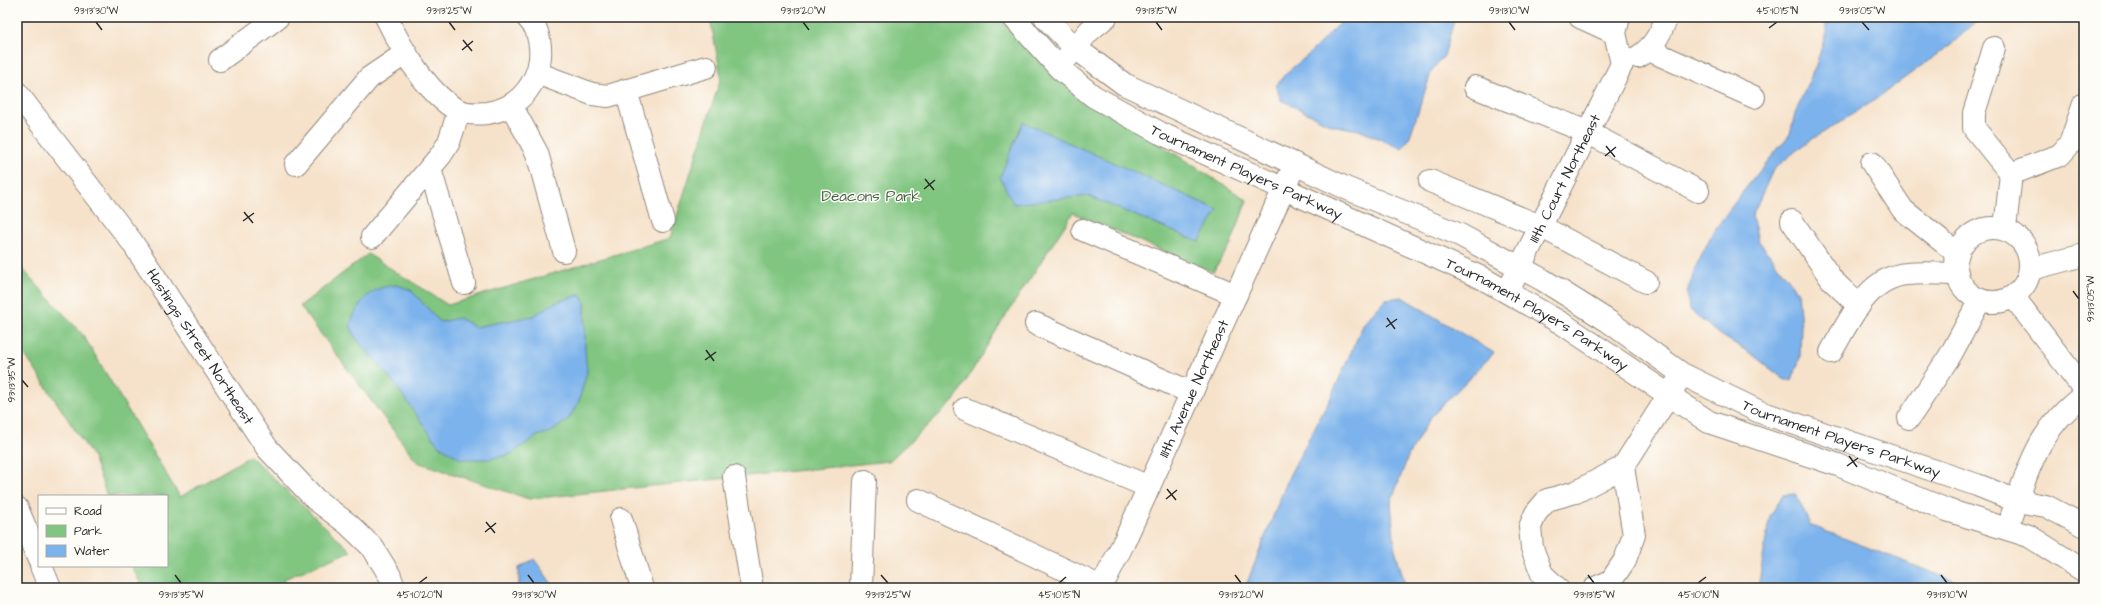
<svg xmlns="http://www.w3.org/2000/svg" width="2101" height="605" font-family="'Architects Daughter',sans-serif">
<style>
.green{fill:#80c580;stroke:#567856}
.water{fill:#7db3ec;stroke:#546f8c}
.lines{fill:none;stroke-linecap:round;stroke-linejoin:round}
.minor-casing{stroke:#90867a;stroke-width:24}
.minor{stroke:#fff;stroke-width:22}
.ticks{fill:none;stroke:#2b2b2b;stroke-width:1.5}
.labels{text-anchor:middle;stroke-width:3;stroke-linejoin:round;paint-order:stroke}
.street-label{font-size:15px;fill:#2b2b2b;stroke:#fdfcf7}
.park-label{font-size:15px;fill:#496149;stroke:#fdfcf7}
.neatline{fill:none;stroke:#2b2b2b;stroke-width:1.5}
.ticks-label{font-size:10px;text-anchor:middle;fill:#2b2b2b}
</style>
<rect width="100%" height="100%" fill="#fdfcf7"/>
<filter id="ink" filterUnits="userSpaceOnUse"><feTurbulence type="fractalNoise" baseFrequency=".025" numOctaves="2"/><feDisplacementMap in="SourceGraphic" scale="8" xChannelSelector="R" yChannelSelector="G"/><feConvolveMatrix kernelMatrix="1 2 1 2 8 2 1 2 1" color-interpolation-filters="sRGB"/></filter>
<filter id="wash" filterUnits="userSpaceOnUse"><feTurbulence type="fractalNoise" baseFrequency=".012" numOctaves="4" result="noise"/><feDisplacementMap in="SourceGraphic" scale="16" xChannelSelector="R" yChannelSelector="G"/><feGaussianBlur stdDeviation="0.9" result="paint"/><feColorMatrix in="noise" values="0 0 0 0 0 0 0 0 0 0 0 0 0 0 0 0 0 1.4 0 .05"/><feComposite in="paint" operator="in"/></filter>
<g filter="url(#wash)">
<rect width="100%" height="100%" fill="#f6e2ca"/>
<g class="green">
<polygon points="710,17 1004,17 1105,109 1247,200 1231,244 1213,272 1073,213 999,326 954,401 889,461 529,499 417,462 300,306 368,254 448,305 670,238 721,77"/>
<polygon points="17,263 83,335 180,497 250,456 351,551 284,579 287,588 143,588 131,566 167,566 167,496 107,496 93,457 17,343"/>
</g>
<g class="water">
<polygon points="1346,17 1455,17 1444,56 1432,70 1410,136 1402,149 1359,130 1331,125 1281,100 1276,86 1286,73 1307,56"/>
<polygon points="1826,17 1981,17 1955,41 1872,102 1803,145 1773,170 1752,216 1758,240 1798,292 1801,326 1800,358 1792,381 1781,377 1753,355 1716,332 1689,309 1687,293 1695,268 1713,232 1741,194 1790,134 1795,113 1816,65 1826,33"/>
<polygon points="1023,122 1218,210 1199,242 1088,196 1013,204 1000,177"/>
<path d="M397 285 411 290 440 322 459 318 475 327 533 316 556 302 580 295 585 303V350L587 372 579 401 568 420 551 432 539 435 509 455 488 459H461L438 445 394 383 355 337 350 325C359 301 370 287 397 285Z"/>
<polygon points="1402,297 1494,353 1431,417 1409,454 1391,502 1395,549 1406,588 1245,588 1289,476 1332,395 1364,323 1386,299"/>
<polygon points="1796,494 1810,525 1972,588 1758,588 1770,516 1783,495"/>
<polygon points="534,559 555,588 519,588 519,568"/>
</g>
</g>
<g filter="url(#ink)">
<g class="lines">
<defs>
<g id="minor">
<path d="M386 17C401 48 427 93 457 110 466 114 477 114 487 113 526 108 549 69 537 32 536 27 530 21 527 17"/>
<path id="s1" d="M1013 17 1059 68 1093 96 1160 133 1482 278 1563 324 1709 422 1838 465 1947 510 2029 536 2084 571"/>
<path id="s2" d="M1045 17 1074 47 1124 84 1348 189 1460 235 1543 280 1608 321 1682 374 1760 412 1977 485 2017 501 2046 506 2084 526"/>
<polyline points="1580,17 1615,33"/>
<polyline points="1619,17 1615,33 1622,64"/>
<polyline points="1994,48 1974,113 1974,128 2011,174 2005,228"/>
<polyline points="1649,50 1754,97"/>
<path d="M1638 57C1654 47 1660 34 1667 17"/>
<polyline points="1066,59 1089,31 1106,17"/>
<polyline points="220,60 278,17"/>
<polyline points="537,73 592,94 608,96 706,67"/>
<polyline points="1475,87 1587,132 1698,191"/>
<polyline points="626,90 663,221"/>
<path id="s3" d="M17 93 132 242 267 448 315 499 348 524 373 548 390 576 394 588"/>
<polyline points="511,105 537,153 564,251"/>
<polyline points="1872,163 1903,210 1957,253"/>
<polyline points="296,164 369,78 406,53"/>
<polyline points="430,169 464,283"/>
<polyline points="2011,174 2060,155 2070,144 2084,104"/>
<polyline points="1430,181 1540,226 1646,282"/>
<polyline points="1792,221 1832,280 1859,306"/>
<circle cx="1993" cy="265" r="37"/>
<polyline points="1083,230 1236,295"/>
<polyline points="372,237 441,155 449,142 459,111"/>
<polyline points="2031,269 2084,255"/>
<path id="s4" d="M1513 281 1622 64"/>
<polyline points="2013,296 2084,389"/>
<polyline points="1036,324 1192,393"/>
<path d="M1831 352C1849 322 1867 277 1907 274 1923 272 1940 274 1957 274"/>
<polyline points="965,409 1149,487"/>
<polyline points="1909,418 1951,354 1980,300"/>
<polyline points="1623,467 1676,384"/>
<polyline points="734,477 752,588"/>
<polyline points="918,500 1101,587"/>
<polyline points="17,508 39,560"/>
<path d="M2012 515C2030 464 2039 429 2084 395"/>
<polyline points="621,519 642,588"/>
<polyline points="41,566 50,588"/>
<polyline points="861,588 865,481"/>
<path id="s5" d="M1101 588 1124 542 1290 175"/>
<polyline points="1557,588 1542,574 1532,548 1530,527 1536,513 1547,500 1576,492 1623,467 1634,535 1625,560 1611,581 1595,588"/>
</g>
</defs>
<use href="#minor" class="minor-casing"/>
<use href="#minor" class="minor"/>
</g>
</g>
<path class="ticks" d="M96 22 102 30M449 22 455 30M803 22 809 30M1156 22 1162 30M1509 22 1515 30M1862 22 1869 30M1769 28 1777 22M463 40 472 51M462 50 473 41M1606 146 1615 157M1605 156 1616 147M925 179 934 190M924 189 935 180M244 212 253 223M243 221 254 213M2073 291 2079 299M1387 318 1395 329M1386 327 1397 319M706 350 714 361M705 360 716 352M22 380 28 387M1849 456 1857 467M1847 466 1858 458M1167 489 1176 500M1166 499 1177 490M486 522 495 533M485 532 496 523M175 575 181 583M528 575 534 583M881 575 888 583M1235 575 1241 583M1588 575 1594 583M1941 575 1947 583M419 583 427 577M1059 583 1066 577M1698 583 1706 577"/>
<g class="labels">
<g class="street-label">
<text dy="5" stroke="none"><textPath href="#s1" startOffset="284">Tournament Players Parkway</textPath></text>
<text dy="5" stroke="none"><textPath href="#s4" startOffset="115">111th Court Northeast</textPath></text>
<text dy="5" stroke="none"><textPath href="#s1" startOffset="608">Tournament Players Parkway</textPath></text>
<text dy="5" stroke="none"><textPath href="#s3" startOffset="313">Hastings Street Northeast</textPath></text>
<text dy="5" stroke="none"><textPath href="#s5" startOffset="220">111th Avenue Northeast</textPath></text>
<text dy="5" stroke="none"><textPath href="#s2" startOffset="907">Tournament Players Parkway</textPath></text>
</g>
<g class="park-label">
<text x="871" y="201">Deacons Park</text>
</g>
</g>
<rect width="2101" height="605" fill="none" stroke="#fdfcf7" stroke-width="44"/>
<rect x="38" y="495" width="130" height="72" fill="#fdfcf7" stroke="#a9a8a5"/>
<rect x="46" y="508" width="20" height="6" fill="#ffffff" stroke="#a9a8a5"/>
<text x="74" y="515" font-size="12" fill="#2b2b2b">Road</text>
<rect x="46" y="525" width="20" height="12" fill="#80c580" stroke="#a9a8a5"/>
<text x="74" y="535" font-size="12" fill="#2b2b2b">Park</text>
<rect x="46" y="545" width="20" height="12" fill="#7db3ec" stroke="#a9a8a5"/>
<text x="74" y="555" font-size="12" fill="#2b2b2b">Water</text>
<rect x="22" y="22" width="2057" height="561" class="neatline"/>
<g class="ticks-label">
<text x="96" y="14">93°13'30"W</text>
<text x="449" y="14">93°13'25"W</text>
<text x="803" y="14">93°13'20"W</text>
<text x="1156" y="14">93°13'15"W</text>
<text x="1509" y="14">93°13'10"W</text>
<text x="1777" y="14">45°10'15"N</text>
<text x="1862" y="14">93°13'05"W</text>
<text transform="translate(2090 299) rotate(-90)" y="4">93°13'05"W</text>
<text transform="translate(11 380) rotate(-90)" y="4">93°13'35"W</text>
<text x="181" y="598">93°13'35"W</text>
<text x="419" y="598">45°10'20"N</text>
<text x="534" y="598">93°13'30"W</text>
<text x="888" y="598">93°13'25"W</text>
<text x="1059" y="598">45°10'15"N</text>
<text x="1241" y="598">93°13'20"W</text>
<text x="1594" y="598">93°13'15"W</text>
<text x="1698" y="598">45°10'10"N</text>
<text x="1947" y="598">93°13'10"W</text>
</g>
</svg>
